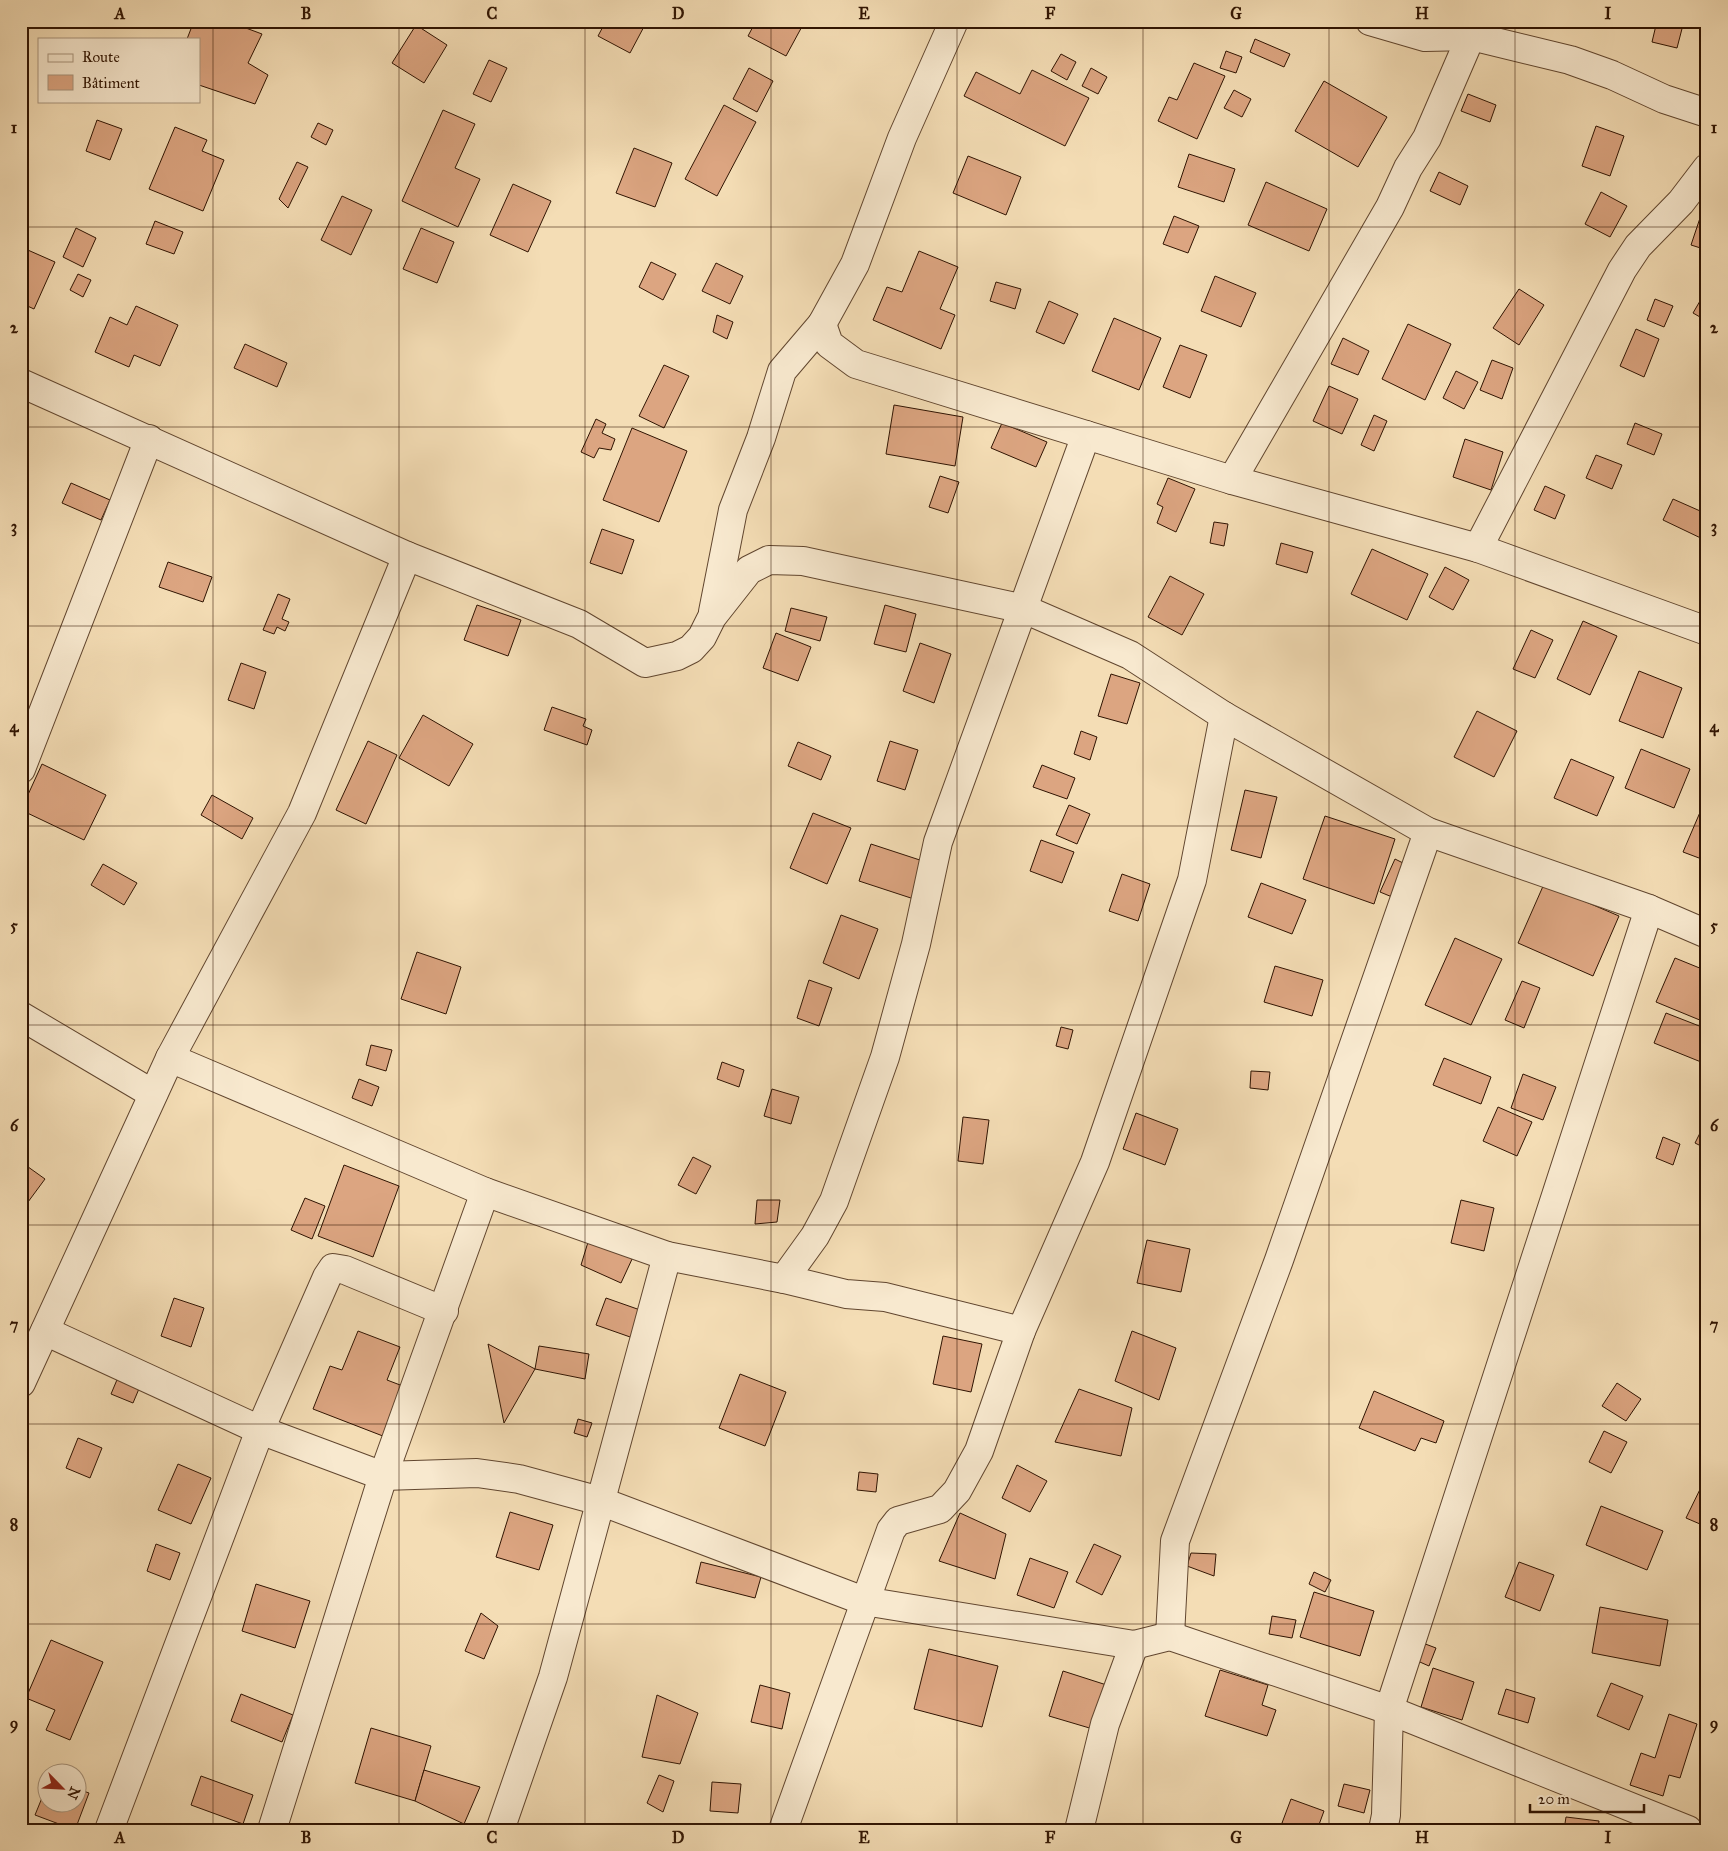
<svg xmlns="http://www.w3.org/2000/svg" width="1728" height="1851" font-family="'IM FELL Great Primer',serif">
<style>
.building{fill:#dca581;stroke:#301402}
.lines{fill:none;stroke-linecap:round;stroke-linejoin:round}
.minor-casing{stroke:#61462f;stroke-width:30}
.minor{stroke:#f8e9cf;stroke-width:28}
.grid{fill:none;stroke:#301402;stroke-width:1;stroke-opacity:0.55}
.neatline{fill:none;stroke:#301402;stroke-width:2}
.grid-label{font-size:16px;text-anchor:middle;font-weight:bold;fill:#301402}
</style>
<rect width="100%" height="100%" fill="#f4ddb5"/>
<filter id="stains"><feTurbulence type="fractalNoise" baseFrequency=".004" numOctaves="4"/><feColorMatrix values="0 0 0 0 .2 0 0 0 0 .09 0 0 0 0 .02 0 0 0 .5 -.17"/></filter>
<radialGradient id="worn" r=".72"><stop offset=".6" stop-color="#630" stop-opacity="0"/><stop offset="1" stop-color="#630" stop-opacity=".3"/></radialGradient>
<g class="building">
<polygon points="194,21 227,21 262,34 248,63 268,75 255,104 199,85 199,39 187,39"/>
<polygon points="606,21 613,21 623,27 625,21 647,21 630,53 598,36"/>
<polygon points="756,21 805,21 786,56 748,36"/>
<polygon points="1657,21 1684,21 1677,48 1652,42"/>
<polygon points="416,25 447,45 424,83 392,63"/>
<polygon points="1255,39 1290,54 1284,67 1250,52"/>
<polygon points="1226,51 1242,57 1236,73 1220,68"/>
<polygon points="1061,54 1076,62 1067,80 1051,71"/>
<polygon points="489,60 507,68 491,102 473,94"/>
<polygon points="1194,63 1225,76 1197,139 1158,121 1169,97 1177,100"/>
<polygon points="749,68 773,81 757,112 733,99"/>
<polygon points="1091,68 1107,77 1098,94 1082,86"/>
<polygon points="1032,70 1089,98 1065,146 964,96 976,72 1020,94"/>
<polygon points="1324,81 1387,117 1358,167 1295,131"/>
<polygon points="1234,90 1251,99 1242,117 1224,108"/>
<polygon points="1468,94 1496,105 1490,122 1461,111"/>
<polygon points="724,105 756,122 717,196 685,179"/>
<polygon points="443,110 475,124 455,168 480,179 458,227 402,201"/>
<polygon points="97,120 122,129 110,160 86,151"/>
<polygon points="318,123 333,130 326,145 311,137"/>
<polygon points="1596,126 1624,136 1610,176 1582,166"/>
<polygon points="175,127 207,140 202,151 224,160 203,211 149,189"/>
<polygon points="634,148 672,163 655,207 616,193"/>
<polygon points="1189,154 1235,169 1224,202 1178,187"/>
<polygon points="968,156 1021,177 1006,215 953,193"/>
<polygon points="297,162 308,167 288,208 279,199"/>
<polygon points="1439,172 1468,186 1460,205 1430,191"/>
<polygon points="1266,182 1327,209 1309,251 1248,225"/>
<polygon points="513,184 551,201 528,252 490,235"/>
<polygon points="1601,192 1627,206 1610,237 1585,224"/>
<polygon points="342,196 372,210 351,255 321,240"/>
<polygon points="1702,212 1707,213 1707,250 1691,245"/>
<polygon points="1174,216 1199,226 1188,253 1163,244"/>
<polygon points="155,221 183,232 174,254 146,244"/>
<polygon points="76,228 96,238 83,267 63,257"/>
<polygon points="421,228 454,242 437,283 403,269"/>
<polygon points="21,247 55,262 34,309 21,303"/>
<polygon points="919,251 958,267 940,309 955,315 941,349 873,320 887,287 902,292"/>
<polygon points="651,262 676,274 663,300 639,287"/>
<polygon points="716,263 743,276 730,304 702,291"/>
<polygon points="78,274 91,280 83,297 70,290"/>
<polygon points="1215,276 1256,293 1241,327 1201,311"/>
<polygon points="996,282 1021,289 1015,309 990,301"/>
<polygon points="1519,289 1544,305 1519,345 1493,328"/>
<polygon points="1707,289 1707,321 1693,313"/>
<polygon points="1655,299 1673,306 1664,327 1647,320"/>
<polygon points="1049,301 1078,314 1064,344 1036,332"/>
<polygon points="136,306 178,325 160,366 134,355 129,367 95,352 110,317 127,325"/>
<polygon points="717,315 733,322 727,339 713,332"/>
<polygon points="1114,318 1161,338 1139,390 1092,371"/>
<polygon points="1408,324 1451,344 1425,400 1382,379"/>
<polygon points="1636,329 1659,339 1644,377 1620,366"/>
<polygon points="1343,338 1369,351 1358,375 1331,364"/>
<polygon points="245,344 287,363 277,387 234,368"/>
<polygon points="1180,345 1207,355 1190,398 1163,387"/>
<polygon points="1492,360 1513,368 1502,399 1480,390"/>
<polygon points="664,365 689,376 664,428 639,416"/>
<polygon points="1456,371 1478,382 1464,409 1443,398"/>
<polygon points="1329,386 1358,399 1342,434 1313,421"/>
<polygon points="894,405 963,417 955,466 886,454"/>
<polygon points="1374,415 1387,421 1374,451 1361,445"/>
<polygon points="596,419 606,424 602,433 615,439 611,450 599,448 594,458 581,452"/>
<polygon points="1002,423 1047,442 1036,467 991,448"/>
<polygon points="1635,423 1662,434 1654,455 1627,444"/>
<polygon points="632,428 687,451 659,522 603,500"/>
<polygon points="1465,439 1503,452 1491,490 1453,477"/>
<polygon points="1596,455 1622,465 1612,489 1586,478"/>
<polygon points="940,476 959,482 948,513 929,507"/>
<polygon points="1168,478 1195,489 1176,532 1157,523 1163,507 1157,504"/>
<polygon points="71,483 110,500 101,520 62,503"/>
<polygon points="1545,486 1565,495 1555,519 1534,510"/>
<polygon points="1673,499 1707,514 1707,541 1663,520"/>
<polygon points="1214,522 1228,524 1224,546 1210,543"/>
<polygon points="602,529 634,540 622,574 590,563"/>
<polygon points="1281,543 1313,552 1307,573 1276,564"/>
<polygon points="1372,549 1428,574 1407,620 1351,594"/>
<polygon points="168,562 212,577 203,602 159,587"/>
<polygon points="1445,567 1469,580 1453,610 1429,597"/>
<polygon points="1170,576 1204,594 1182,635 1148,617"/>
<polygon points="278,594 290,599 282,619 289,622 285,631 277,627 274,634 263,630"/>
<polygon points="477,605 521,620 508,656 464,640"/>
<polygon points="885,605 916,614 906,652 874,644"/>
<polygon points="791,608 827,617 820,641 785,631"/>
<polygon points="1583,621 1617,636 1590,695 1557,679"/>
<polygon points="1531,630 1553,640 1535,678 1513,669"/>
<polygon points="776,633 811,647 798,681 763,668"/>
<polygon points="920,643 951,654 934,703 903,691"/>
<polygon points="21,649 26,652 21,660"/>
<polygon points="241,663 266,672 254,709 228,700"/>
<polygon points="1639,671 1682,688 1663,738 1619,721"/>
<polygon points="1111,674 1140,683 1127,724 1098,716"/>
<polygon points="552,707 586,719 583,726 592,730 587,745 544,730"/>
<polygon points="1477,711 1517,731 1494,777 1454,757"/>
<polygon points="423,715 473,744 449,786 399,758"/>
<polygon points="1707,721 1707,735 1701,732"/>
<polygon points="1081,731 1097,737 1090,760 1074,754"/>
<polygon points="368,741 397,755 366,824 336,810"/>
<polygon points="890,741 918,750 905,790 877,781"/>
<polygon points="798,742 831,756 821,780 788,766"/>
<polygon points="1641,749 1690,769 1674,808 1625,788"/>
<polygon points="1571,759 1614,777 1597,816 1554,798"/>
<polygon points="42,764 106,795 84,840 21,810"/>
<polygon points="1042,765 1075,778 1067,799 1033,787"/>
<polygon points="1245,790 1277,797 1261,858 1231,850"/>
<polygon points="212,795 253,818 242,839 201,815"/>
<polygon points="1707,796 1707,861 1683,852"/>
<polygon points="1069,805 1090,814 1077,844 1056,835"/>
<polygon points="813,813 851,828 827,884 790,868"/>
<polygon points="1325,816 1395,839 1374,904 1303,879"/>
<polygon points="1041,840 1074,852 1062,883 1030,871"/>
<polygon points="871,844 932,864 920,901 859,881"/>
<polygon points="1395,859 1411,867 1397,899 1380,892"/>
<polygon points="103,864 137,883 124,905 91,885"/>
<polygon points="1122,874 1150,884 1138,921 1109,911"/>
<polygon points="1261,883 1306,900 1292,934 1248,917"/>
<polygon points="1544,884 1619,916 1593,976 1518,943"/>
<polygon points="841,915 878,929 859,979 823,963"/>
<polygon points="1455,938 1502,959 1471,1025 1425,1005"/>
<polygon points="417,952 461,967 446,1014 401,999"/>
<polygon points="1675,958 1707,971 1707,1023 1656,1002"/>
<polygon points="1275,966 1323,980 1312,1016 1264,1002"/>
<polygon points="809,980 832,988 819,1026 797,1018"/>
<polygon points="1522,981 1540,988 1524,1028 1505,1020"/>
<polygon points="1666,1013 1707,1029 1706,1064 1654,1043"/>
<polygon points="1061,1027 1073,1030 1068,1049 1056,1046"/>
<polygon points="371,1045 392,1050 386,1071 366,1065"/>
<polygon points="1444,1058 1491,1077 1481,1104 1433,1085"/>
<polygon points="722,1062 744,1070 739,1087 717,1079"/>
<polygon points="1251,1071 1270,1072 1268,1090 1250,1088"/>
<polygon points="1523,1074 1556,1087 1543,1120 1511,1108"/>
<polygon points="359,1079 379,1087 372,1106 352,1098"/>
<polygon points="772,1089 799,1097 791,1124 764,1116"/>
<polygon points="1498,1107 1532,1122 1517,1156 1483,1141"/>
<polygon points="1136,1113 1178,1129 1165,1165 1123,1149"/>
<polygon points="963,1117 989,1120 983,1164 958,1161"/>
<polygon points="1706,1121 1707,1121 1707,1149 1695,1143"/>
<polygon points="1663,1137 1680,1144 1673,1165 1656,1158"/>
<polygon points="693,1157 711,1166 696,1194 678,1185"/>
<polygon points="24,1164 45,1179 28,1202 21,1197 21,1168"/>
<polygon points="344,1165 399,1186 373,1257 318,1236"/>
<polygon points="305,1198 325,1206 312,1239 291,1230"/>
<polygon points="757,1200 780,1200 777,1222 755,1224"/>
<polygon points="1461,1200 1494,1208 1484,1251 1451,1243"/>
<polygon points="592,1229 633,1257 621,1283 581,1265"/>
<polygon points="1147,1240 1190,1249 1181,1292 1137,1283"/>
<polygon points="174,1298 204,1308 191,1347 161,1336"/>
<polygon points="606,1298 643,1311 633,1338 596,1325"/>
<polygon points="358,1331 400,1347 387,1380 408,1388 388,1438 313,1409 330,1366 342,1370"/>
<polygon points="1132,1331 1176,1348 1159,1400 1115,1381"/>
<polygon points="943,1336 982,1344 971,1392 933,1384"/>
<polygon points="488,1344 535,1369 504,1423"/>
<polygon points="539,1346 589,1354 585,1379 535,1369"/>
<polygon points="740,1374 786,1392 765,1446 719,1428"/>
<polygon points="119,1375 141,1384 133,1403 111,1394"/>
<polygon points="1617,1383 1641,1399 1626,1421 1602,1406"/>
<polygon points="1079,1389 1132,1408 1121,1456 1055,1442"/>
<polygon points="1374,1391 1444,1421 1436,1443 1421,1438 1415,1451 1359,1428"/>
<polygon points="578,1419 592,1423 587,1437 574,1433"/>
<polygon points="1604,1431 1627,1442 1611,1473 1589,1462"/>
<polygon points="78,1438 102,1448 90,1478 66,1468"/>
<polygon points="178,1464 211,1478 191,1524 158,1510"/>
<polygon points="1017,1465 1047,1481 1030,1512 1002,1498"/>
<polygon points="859,1472 878,1474 876,1492 857,1490"/>
<polygon points="1707,1475 1707,1527 1686,1518"/>
<polygon points="1601,1506 1663,1531 1647,1570 1586,1545"/>
<polygon points="510,1512 553,1525 539,1570 496,1557"/>
<polygon points="960,1513 1006,1534 995,1579 939,1561"/>
<polygon points="156,1544 180,1553 170,1580 147,1571"/>
<polygon points="1094,1544 1121,1556 1102,1595 1076,1582"/>
<polygon points="1191,1553 1216,1554 1214,1576 1187,1566"/>
<polygon points="21,1558 27,1560 21,1574"/>
<polygon points="1030,1558 1068,1572 1054,1608 1017,1595"/>
<polygon points="701,1562 761,1577 755,1598 696,1583"/>
<polygon points="1519,1562 1554,1575 1540,1611 1505,1597"/>
<polygon points="1314,1572 1331,1580 1325,1592 1309,1584"/>
<polygon points="256,1584 310,1601 295,1648 242,1631"/>
<polygon points="1314,1592 1374,1611 1360,1656 1300,1637"/>
<polygon points="1600,1607 1668,1620 1660,1666 1592,1653"/>
<polygon points="481,1613 498,1626 484,1659 465,1651"/>
<polygon points="1272,1616 1296,1620 1292,1638 1269,1634"/>
<polygon points="51,1640 103,1662 70,1740 46,1730 55,1710 26,1698"/>
<polygon points="1420,1642 1436,1648 1429,1666 1413,1659"/>
<polygon points="929,1649 998,1666 982,1727 914,1709"/>
<polygon points="1433,1668 1474,1682 1462,1720 1421,1707"/>
<polygon points="1220,1670 1268,1685 1262,1705 1276,1710 1267,1736 1205,1716"/>
<polygon points="1063,1671 1116,1688 1103,1732 1049,1716"/>
<polygon points="1611,1683 1643,1696 1629,1730 1597,1716"/>
<polygon points="760,1685 790,1693 782,1729 751,1722"/>
<polygon points="1506,1689 1535,1698 1528,1723 1498,1714"/>
<polygon points="241,1694 293,1715 282,1742 231,1721"/>
<polygon points="657,1695 698,1713 680,1764 642,1757"/>
<polygon points="1669,1714 1697,1724 1680,1778 1669,1775 1663,1796 1630,1785 1641,1753 1655,1758"/>
<polygon points="371,1728 431,1746 415,1801 355,1783"/>
<polygon points="424,1770 480,1787 464,1824 415,1801"/>
<polygon points="659,1775 674,1781 663,1812 647,1803"/>
<polygon points="201,1776 253,1795 243,1824 191,1805"/>
<polygon points="712,1782 741,1784 738,1813 710,1811"/>
<polygon points="48,1783 48,1804 78,1804 78,1789 89,1793 75,1830 35,1815"/>
<polygon points="1344,1784 1370,1790 1364,1813 1338,1806"/>
<polygon points="1291,1799 1324,1811 1317,1830 1301,1830 1282,1823"/>
<polygon points="1566,1817 1599,1821 1598,1830 1564,1830"/>
<polygon points="1484,1827 1484,1830 1429,1830 1429,1828"/>
</g>
<g class="lines">
<defs>
<g id="minor">
<polyline points="1370,21 1425,37 1471,36 1570,60 1612,75 1664,99 1707,113"/>
<polyline points="822,324 829,344 856,364 1232,480 1478,548 1707,631"/>
<polyline points="21,383 407,556 579,624 645,663 677,656 691,649 702,637 712,617 749,570 769,560 803,561 1024,609 1130,655 1224,716 1428,832 1649,909 1707,934"/>
<polyline points="1232,480 1390,207 1408,168 1427,138 1471,36"/>
<polyline points="1478,548 1622,270 1638,246 1681,202 1707,168"/>
<polyline points="713,612 733,510 761,438 782,371 822,324 855,264 902,138 954,21"/>
<polyline points="21,769 149,439"/>
<polyline points="21,1016 153,1094"/>
<polyline points="170,1058 485,1192 667,1256 784,1279 815,1236 834,1201 885,1057 916,944 938,842 1086,435"/>
<polyline points="784,1279 846,1294 885,1297 1021,1331"/>
<polyline points="45,1331 260,1430 383,1476 477,1473 519,1479 600,1501 864,1601 1134,1645 1170,1636 1389,1710 1688,1830"/>
<polyline points="21,1383 170,1058 302,813 407,556"/>
<polyline points="1170,1636 1175,1541 1279,1260 1428,832"/>
<polyline points="109,1830 260,1430 327,1277 333,1268 345,1270 444,1311"/>
<polyline points="272,1830 383,1476 485,1192"/>
<polyline points="500,1830 553,1677 667,1256"/>
<polyline points="783,1830 891,1530 898,1521 940,1509 957,1491 979,1451 1021,1331 1095,1162 1192,880 1224,716"/>
<polyline points="1079,1830 1105,1724 1134,1645"/>
<polyline points="1383,1830 1386,1815 1389,1710 1649,909"/>
</g>
</defs>
<use href="#minor" class="minor-casing"/>
<use href="#minor" class="minor"/>
</g>
<path class="grid" d="M213 21V1830M399 21V1830M585 21V1830M771 21V1830M957 21V1830M1143 21V1830M1329 21V1830M1515 21V1830M21 227H1707M21 427H1707M21 626H1707M21 826H1707M21 1025H1707M21 1225H1707M21 1424H1707M21 1624H1707"/>
<rect width="1728" height="1851" fill="none" stroke="#f4ddb5" stroke-width="55"/>
<rect x="38" y="38" width="162" height="65" fill="#f8e9cf" stroke="#a8947d"/>
<rect x="48" y="54" width="25" height="8" fill="#f8e9cf" stroke="#a8947d"/>
<text x="82" y="62" font-size="15" fill="#301402">Route</text>
<rect x="48" y="75" width="25" height="15" fill="#dca581" stroke="#a8947d"/>
<text x="82" y="88" font-size="15" fill="#301402">Bâtiment</text>
<g transform="translate(62 1788) rotate(114)"><circle r="24" fill="#f8e9cf" stroke="#a8947d"/>
<path d="M0-4L9 19L0 12L-9 19Z" fill="#8f2418"/>
<text y="-8" font-size="14" font-weight="bold" text-anchor="middle" fill="#301402">N</text>
</g>
<path d="M1530 1804v8h114v-8" fill="none" stroke="#301402" stroke-width="2.5"/>
<text x="1538" y="1804" font-size="15" fill="#301402" stroke="#f8e9cf" stroke-width="4" paint-order="stroke">20 m</text>
<rect x="28" y="28" width="1672" height="1796" class="neatline"/>
<g class="grid-label">
<text x="120" y="19">A</text>
<text x="306" y="19">B</text>
<text x="492" y="19">C</text>
<text x="678" y="19">D</text>
<text x="864" y="19">E</text>
<text x="1050" y="19">F</text>
<text x="1236" y="19">G</text>
<text x="1422" y="19">H</text>
<text x="1608" y="19">I</text>
<text x="14" y="133">1</text>
<text x="1714" y="133">1</text>
<text x="14" y="333">2</text>
<text x="1714" y="333">2</text>
<text x="14" y="532">3</text>
<text x="1714" y="532">3</text>
<text x="14" y="732">4</text>
<text x="1714" y="732">4</text>
<text x="14" y="931">5</text>
<text x="1714" y="931">5</text>
<text x="14" y="1131">6</text>
<text x="1714" y="1131">6</text>
<text x="14" y="1330">7</text>
<text x="1714" y="1330">7</text>
<text x="14" y="1530">8</text>
<text x="1714" y="1530">8</text>
<text x="14" y="1729">9</text>
<text x="1714" y="1729">9</text>
<text x="120" y="1843">A</text>
<text x="306" y="1843">B</text>
<text x="492" y="1843">C</text>
<text x="678" y="1843">D</text>
<text x="864" y="1843">E</text>
<text x="1050" y="1843">F</text>
<text x="1236" y="1843">G</text>
<text x="1422" y="1843">H</text>
<text x="1608" y="1843">I</text>
</g>
<rect width="100%" height="100%" filter="url(#stains)"/>
<rect width="100%" height="100%" fill="url(#worn)"/>
</svg>
